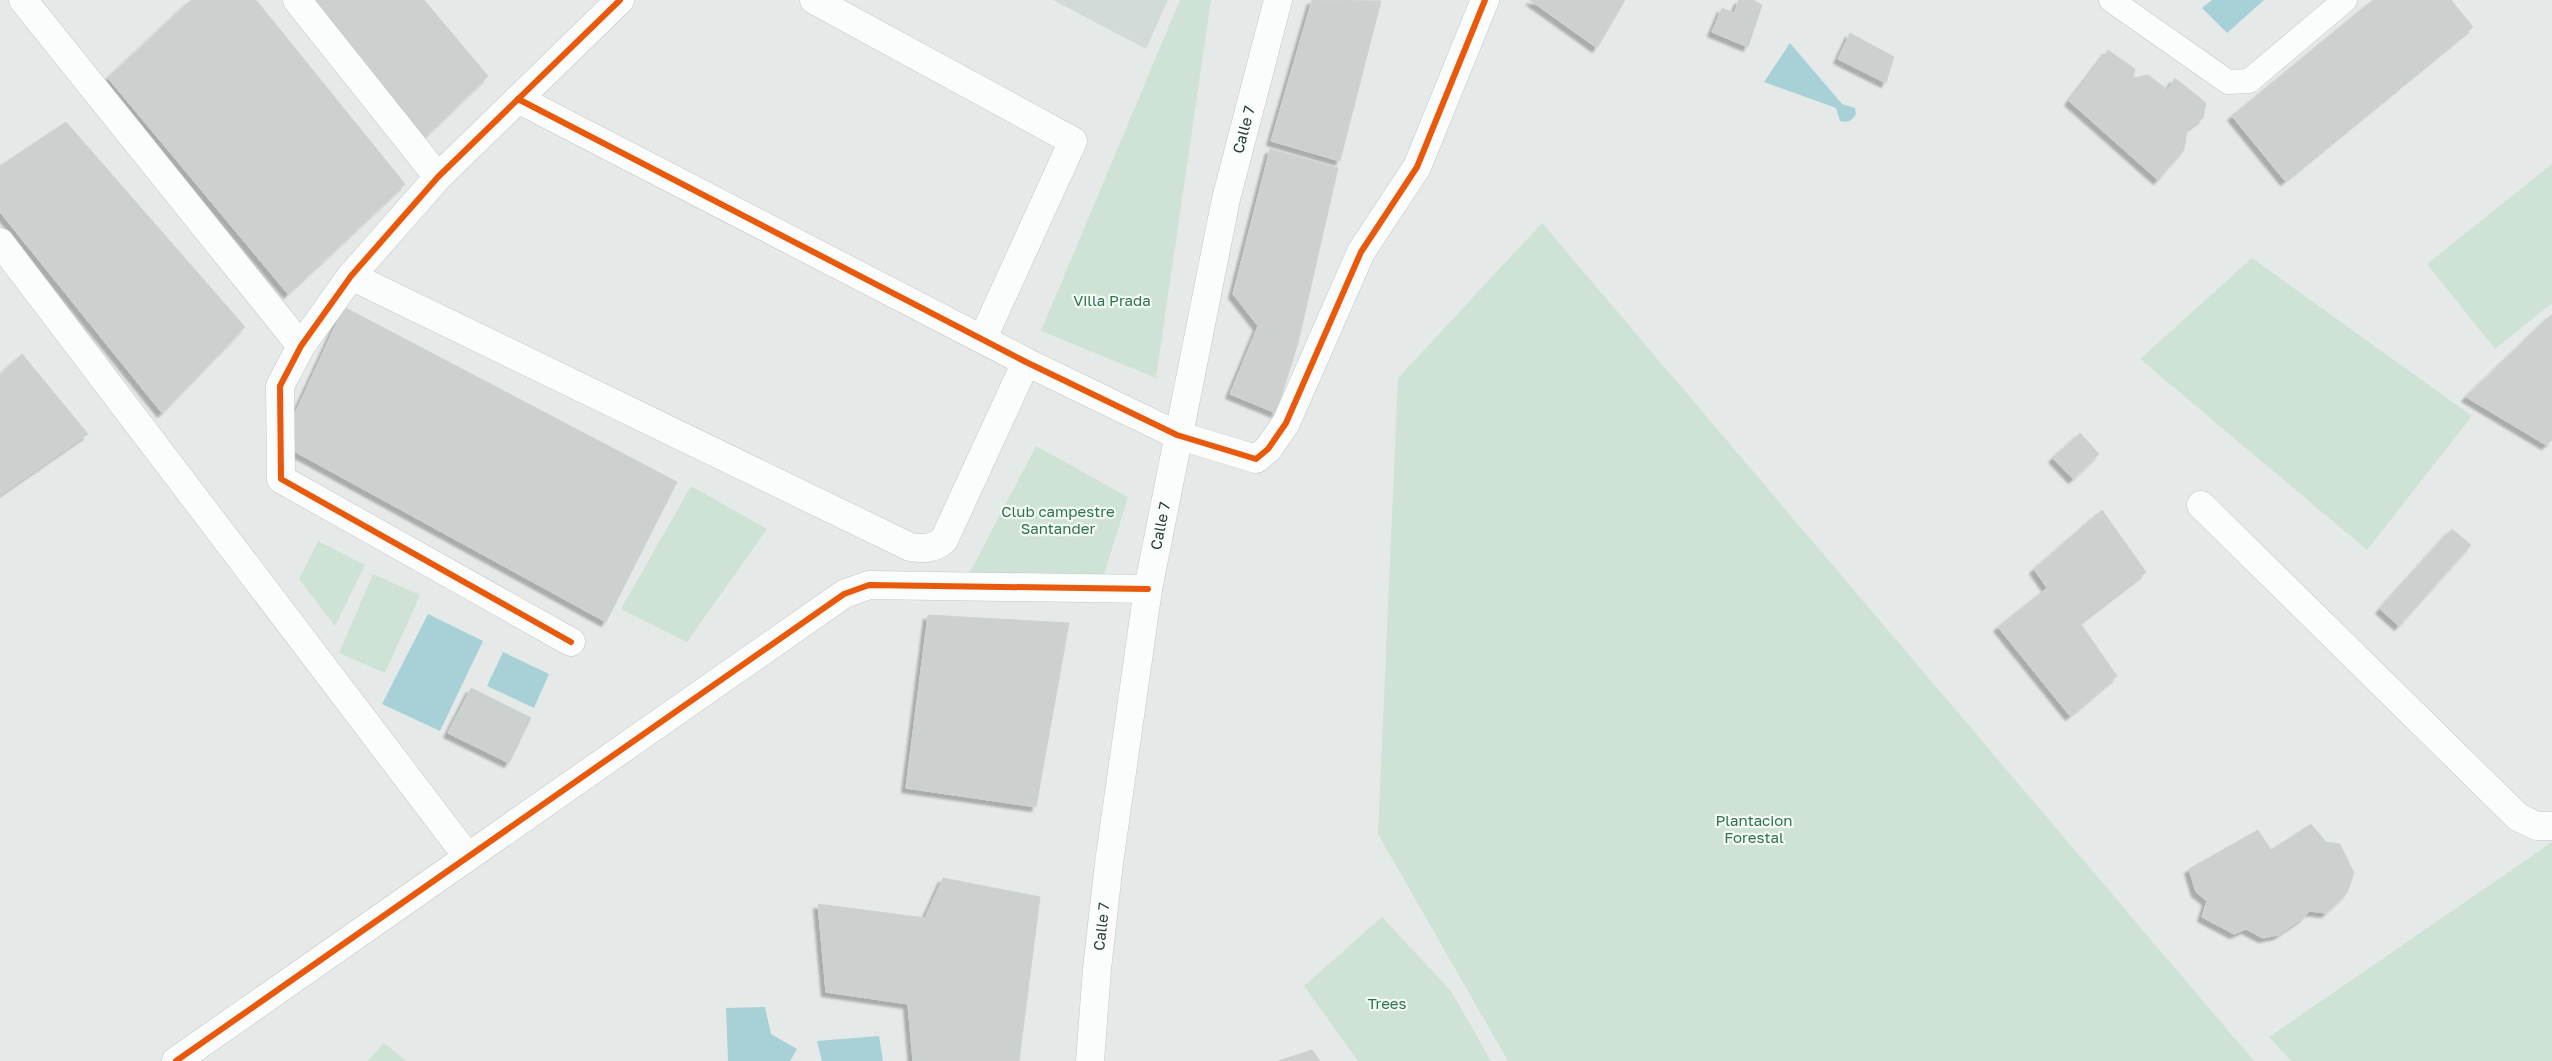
<svg xmlns="http://www.w3.org/2000/svg" width="2552" height="1061" font-family="'Golos Text',sans-serif">
<style>
.built{fill:#d3dbd8}
.green{fill:#cee3d5}
.water{fill:#a7d1d7}
.building{fill:#ccd1cf;stroke:#ced3d1;filter:url(#shadow)}
.lines{fill:none;stroke-linecap:round;stroke-linejoin:round}
.service-casing{stroke:#c2c7c5;stroke-width:25}
.minor-casing{stroke:#c2c7c5;stroke-width:29}
.tertiary-casing{stroke:#c2c7c5;stroke-width:29}
.service{stroke:#fbfcfc;stroke-width:24}
.minor{stroke:#fbfcfc;stroke-width:28}
.tertiary{stroke:#fbfcfc;stroke-width:28}
.cycleway-casing{stroke:#f3f9f6;stroke-width:9}
.cycleway{stroke:#e8590c;stroke-width:6}
.labels{text-anchor:middle;stroke-width:4.5;stroke-linejoin:round;paint-order:stroke}
.street-label{font-size:15px;fill:#233d36;stroke:#f3f9f6}
.park-label{font-size:15px;fill:#2e7449;stroke:#f3f9f6}
</style>
<defs>
<filter id="shadow"><feDropShadow dx="-4.5" dy="4.5" stdDeviation="1" flood-color="#0004"/></filter>
</defs>
<rect width="100%" height="100%" fill="#e5eae8"/>
<polygon class="built" points="1053,0 1168,0 1146,49"/>
<g class="green">
<polygon points="1180,0 1211,0 1156,378 1041,331"/>
<polygon points="2552,164 2552,303 2495,349 2427,264"/>
<polygon points="1542,223 2254,1061 1508,1061 1378,834 1398,378"/>
<polygon points="2252,258 2472,416 2367,550 2140,359"/>
<polygon points="1036,446 1128,497 1104,575 969,574"/>
<polygon points="691,486 767,529 687,642 621,609"/>
<polygon points="318,541 365,565 335,626 299,579"/>
<polygon points="373,574 420,595 385,673 339,653"/>
<polygon points="2552,842 2552,1061 2291,1061 2269,1037"/>
<polygon points="1382,917 1451,991 1491,1061 1358,1061 1304,986"/>
<polygon points="384,1043 406,1061 368,1061"/>
</g>
<g class="water">
<polygon points="2212,0 2264,0 2227,33 2202,8"/>
<path d="M1790 43 1842 104 1855 108 1856 114C1852 121 1848 123 1840 121L1836 108 1764 82Z"/>
<polygon points="428,614 483,641 440,731 382,704"/>
<polygon points="503,652 549,674 534,708 487,686"/>
<polygon points="765,1007 771,1034 797,1049 790,1061 728,1061 726,1008"/>
<polygon points="879,1036 883,1061 822,1061 817,1041"/>
</g>
<g class="building">
<polygon points="191,0 256,0 405,184 288,294 108,78"/>
<polygon points="312,0 424,0 488,76 424,138"/>
<polygon points="1312,0 1381,1 1340,161 1271,141"/>
<polygon points="1530,0 1625,0 1597,48"/>
<polygon points="1739,0 1753,0 1762,5 1748,47 1712,32 1722,8 1734,13"/>
<polygon points="2373,0 2451,0 2473,27 2285,181 2232,116"/>
<polygon points="1850,33 1894,57 1886,83 1838,59"/>
<polygon points="2108,50 2135,69 2133,78 2148,75 2168,90 2175,78 2206,103 2203,118 2187,130 2184,150 2158,180 2069,101"/>
<polygon points="66,122 245,327 162,413 0,212 0,166"/>
<polygon points="1270,149 1338,168 1298,343 1258,326 1233,294"/>
<polygon points="344,307 677,482 606,622 281,444"/>
<polygon points="2552,314 2552,440 2546,445 2466,397"/>
<polygon points="1258,326 1298,343 1276,413 1230,394"/>
<polygon points="22,354 88,434 0,495 0,375"/>
<polygon points="2080,433 2099,454 2073,479 2053,458"/>
<polygon points="2102,510 2146,572 2080,623 2117,676 2070,716 1998,627 2047,588 2034,569"/>
<polygon points="2452,529 2471,545 2399,626 2380,609"/>
<polygon points="928,615 1069,623 1036,807 906,788"/>
<polygon points="471,688 531,718 509,763 448,733"/>
<polygon points="2311,824 2326,842 2340,844 2354,873 2347,893 2326,913 2309,911 2303,918 2278,935 2263,938 2246,929 2234,934 2202,917 2207,901 2196,892 2189,869 2258,830 2271,850"/>
<polygon points="943,878 1040,897 1019,1061 913,1061 908,1004 826,992 818,904 925,918"/>
<polygon points="1312,1050 1320,1061 1278,1061"/>
</g>
<g class="lines">
<defs>
<polyline id="service" points="2111,0 2228,82 2249,81 2345,0"/>
<g id="minor">
<polyline points="23,0 301,346"/>
<polyline points="297,0 438,177"/>
<polyline points="814,0 1073,141 983,338"/>
<polyline points="518,99 1026,362 1177,435 1256,459 1268,449 1286,423 1361,252 1417,167 1485,0"/>
<polyline points="0,242 467,856"/>
<path d="M351 276 910 547C923 549 934 549 944 540L1026 362"/>
<polyline points="2201,505 2518,817 2537,826 2552,826"/>
<polyline points="571,642 281,479 280,386 301,346 351,276 438,177 620,0"/>
<polyline points="176,1061 844,594 869,585 1148,589"/>
</g>
<g id="tertiary">
<path id="s1" d="M1090 1061 1097 969 1109 863 1148 589 1226 199 1278 0"/>
</g>
</defs>
<use href="#service" class="service-casing"/>
<use href="#minor" class="minor-casing"/>
<use href="#tertiary" class="tertiary-casing"/>
<use href="#service" class="service"/>
<use href="#minor" class="minor"/>
<use href="#tertiary" class="tertiary"/>
<defs>
<g id="cycleway">
<polyline points="518,99 1026,362 1177,435 1256,459 1268,449 1286,423 1361,252 1417,167 1485,0"/>
<polyline points="571,642 281,479 280,386 301,346 351,276 438,177 620,0"/>
<polyline points="176,1061 844,594 869,585 1148,589"/>
</g>
</defs>
<use href="#cycleway" class="cycleway-casing"/>
<use href="#cycleway" class="cycleway"/>
</g>
<g class="labels">
<g class="street-label">
<text dy="5" stroke="none"><textPath href="#s1" startOffset="945">Calle 7</textPath></text>
<text dy="5" stroke="none"><textPath href="#s1" startOffset="540">Calle 7</textPath></text>
<text dy="5" stroke="none"><textPath href="#s1" startOffset="135">Calle 7</textPath></text>
</g>
<g class="park-label">
<text x="1112" y="306">Villa Prada</text>
<text x="1058" y="517">Club campestre<tspan x="1058" dy="17">Santander</tspan></text>
<text x="1754" y="826">Plantacion<tspan x="1754" dy="17">Forestal</tspan></text>
<text x="1387" y="1009">Trees</text>
</g>
</g>
</svg>
